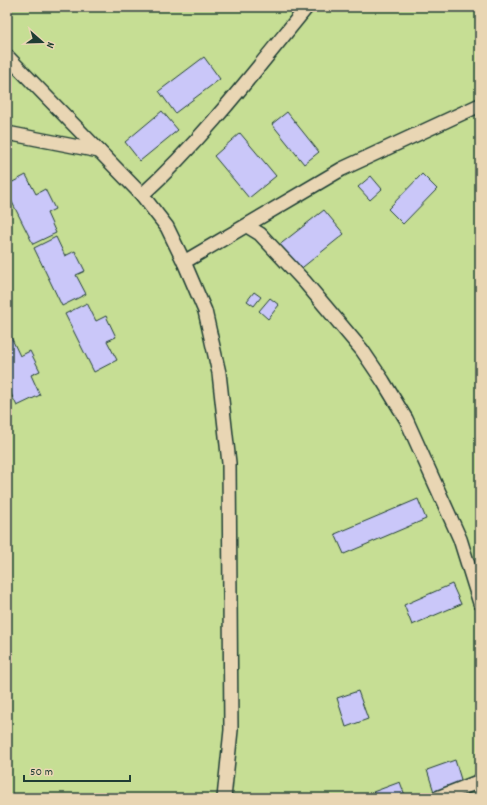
<svg xmlns="http://www.w3.org/2000/svg" width="487" height="805" font-family="Dekko,sans-serif">
<style>
.green{fill:#c6de94;stroke:#728e64}
.building{fill:#cac7f9;stroke:#1f3d34}
.lines{fill:none;stroke-linecap:round;stroke-linejoin:round}
.minor-casing{stroke:#1f3d34;stroke-width:16}
.minor{stroke:#e9d6b4;stroke-width:13}
</style>
<rect width="100%" height="100%" fill="#e3d3c2"/>
<filter id="ink" filterUnits="userSpaceOnUse"><feTurbulence type="fractalNoise" baseFrequency=".025" numOctaves="2"/><feDisplacementMap in="SourceGraphic" scale="8" xChannelSelector="R" yChannelSelector="G"/><feConvolveMatrix kernelMatrix="1 2 1 2 8 2 1 2 1" color-interpolation-filters="sRGB"/></filter>
<g filter="url(#ink)">
<rect class="green" x="7" y="7" width="473" height="791"/>
<g class="building">
<polygon points="204,57 220,79 175,113 159,91"/>
<polygon points="162,111 178,130 140,161 125,142"/>
<polygon points="287,112 319,152 304,164 272,124"/>
<polygon points="240,133 276,176 249,198 214,156"/>
<polygon points="422,174 437,189 403,224 388,209"/>
<polygon points="26,175 36,194 45,189 55,209 47,213 56,233 33,244 7,192 7,185"/>
<polygon points="371,176 382,189 370,200 358,187"/>
<polygon points="324,210 344,234 298,271 278,246"/>
<polygon points="56,237 65,256 75,251 85,271 76,275 86,294 62,306 34,248"/>
<polygon points="254,292 261,297 254,306 247,301"/>
<polygon points="270,298 279,305 268,319 259,311"/>
<polygon points="87,303 96,321 106,316 116,337 107,341 117,360 94,372 65,314"/>
<polygon points="11,337 20,356 30,351 40,371 31,375 40,395 17,406 7,386 7,339"/>
<polygon points="418,499 426,519 344,554 335,534"/>
<polygon points="452,584 461,604 412,625 404,605"/>
<polygon points="358,691 368,719 346,727 337,698"/>
<polygon points="455,760 463,786 435,795 427,770"/>
<polygon points="400,782 406,798 375,798 373,792"/>
</g>
<g class="lines">
<defs>
<g id="minor">
<polyline points="7,56 142,195 167,227 184,262 205,311 219,373 229,463 231,730 224,798"/>
<polyline points="7,133 99,151"/>
<path d="M142 195C203 139 254 72 307 7"/>
<polyline points="247,226 260,234 304,281 362,350 383,381 406,419 460,539 480,603"/>
<polyline points="184,262 342,169 480,105"/>
<polyline points="437,798 480,781"/>
</g>
</defs>
<use href="#minor" class="minor-casing"/>
<use href="#minor" class="minor"/>
</g>
</g>
<rect width="487" height="805" fill="none" stroke="#e9d6b4" stroke-width="24"/>
<rect x="12" y="12" width="463" height="781" fill="none" stroke="#1f3d34" stroke-width="1.5" filter="url(#ink)"/>
<g transform="translate(42 42) rotate(110)" stroke="#e9d6b4" stroke-width="3" paint-order="stroke">
<path d="M0-3L7 15L0 10L-7 15Z" fill="#1f3d34"/>
<text y="-6" font-size="11" font-weight="bold" text-anchor="middle" fill="#1f3d34">N</text>
</g>
<path d="M24 775v6h106v-6" fill="none" stroke="#1f3d34" stroke-width="2"/>
<text x="30" y="775" font-size="12" fill="#1f3d34" stroke="#e9d6b4" stroke-width="3" paint-order="stroke">50 m</text>
</svg>
